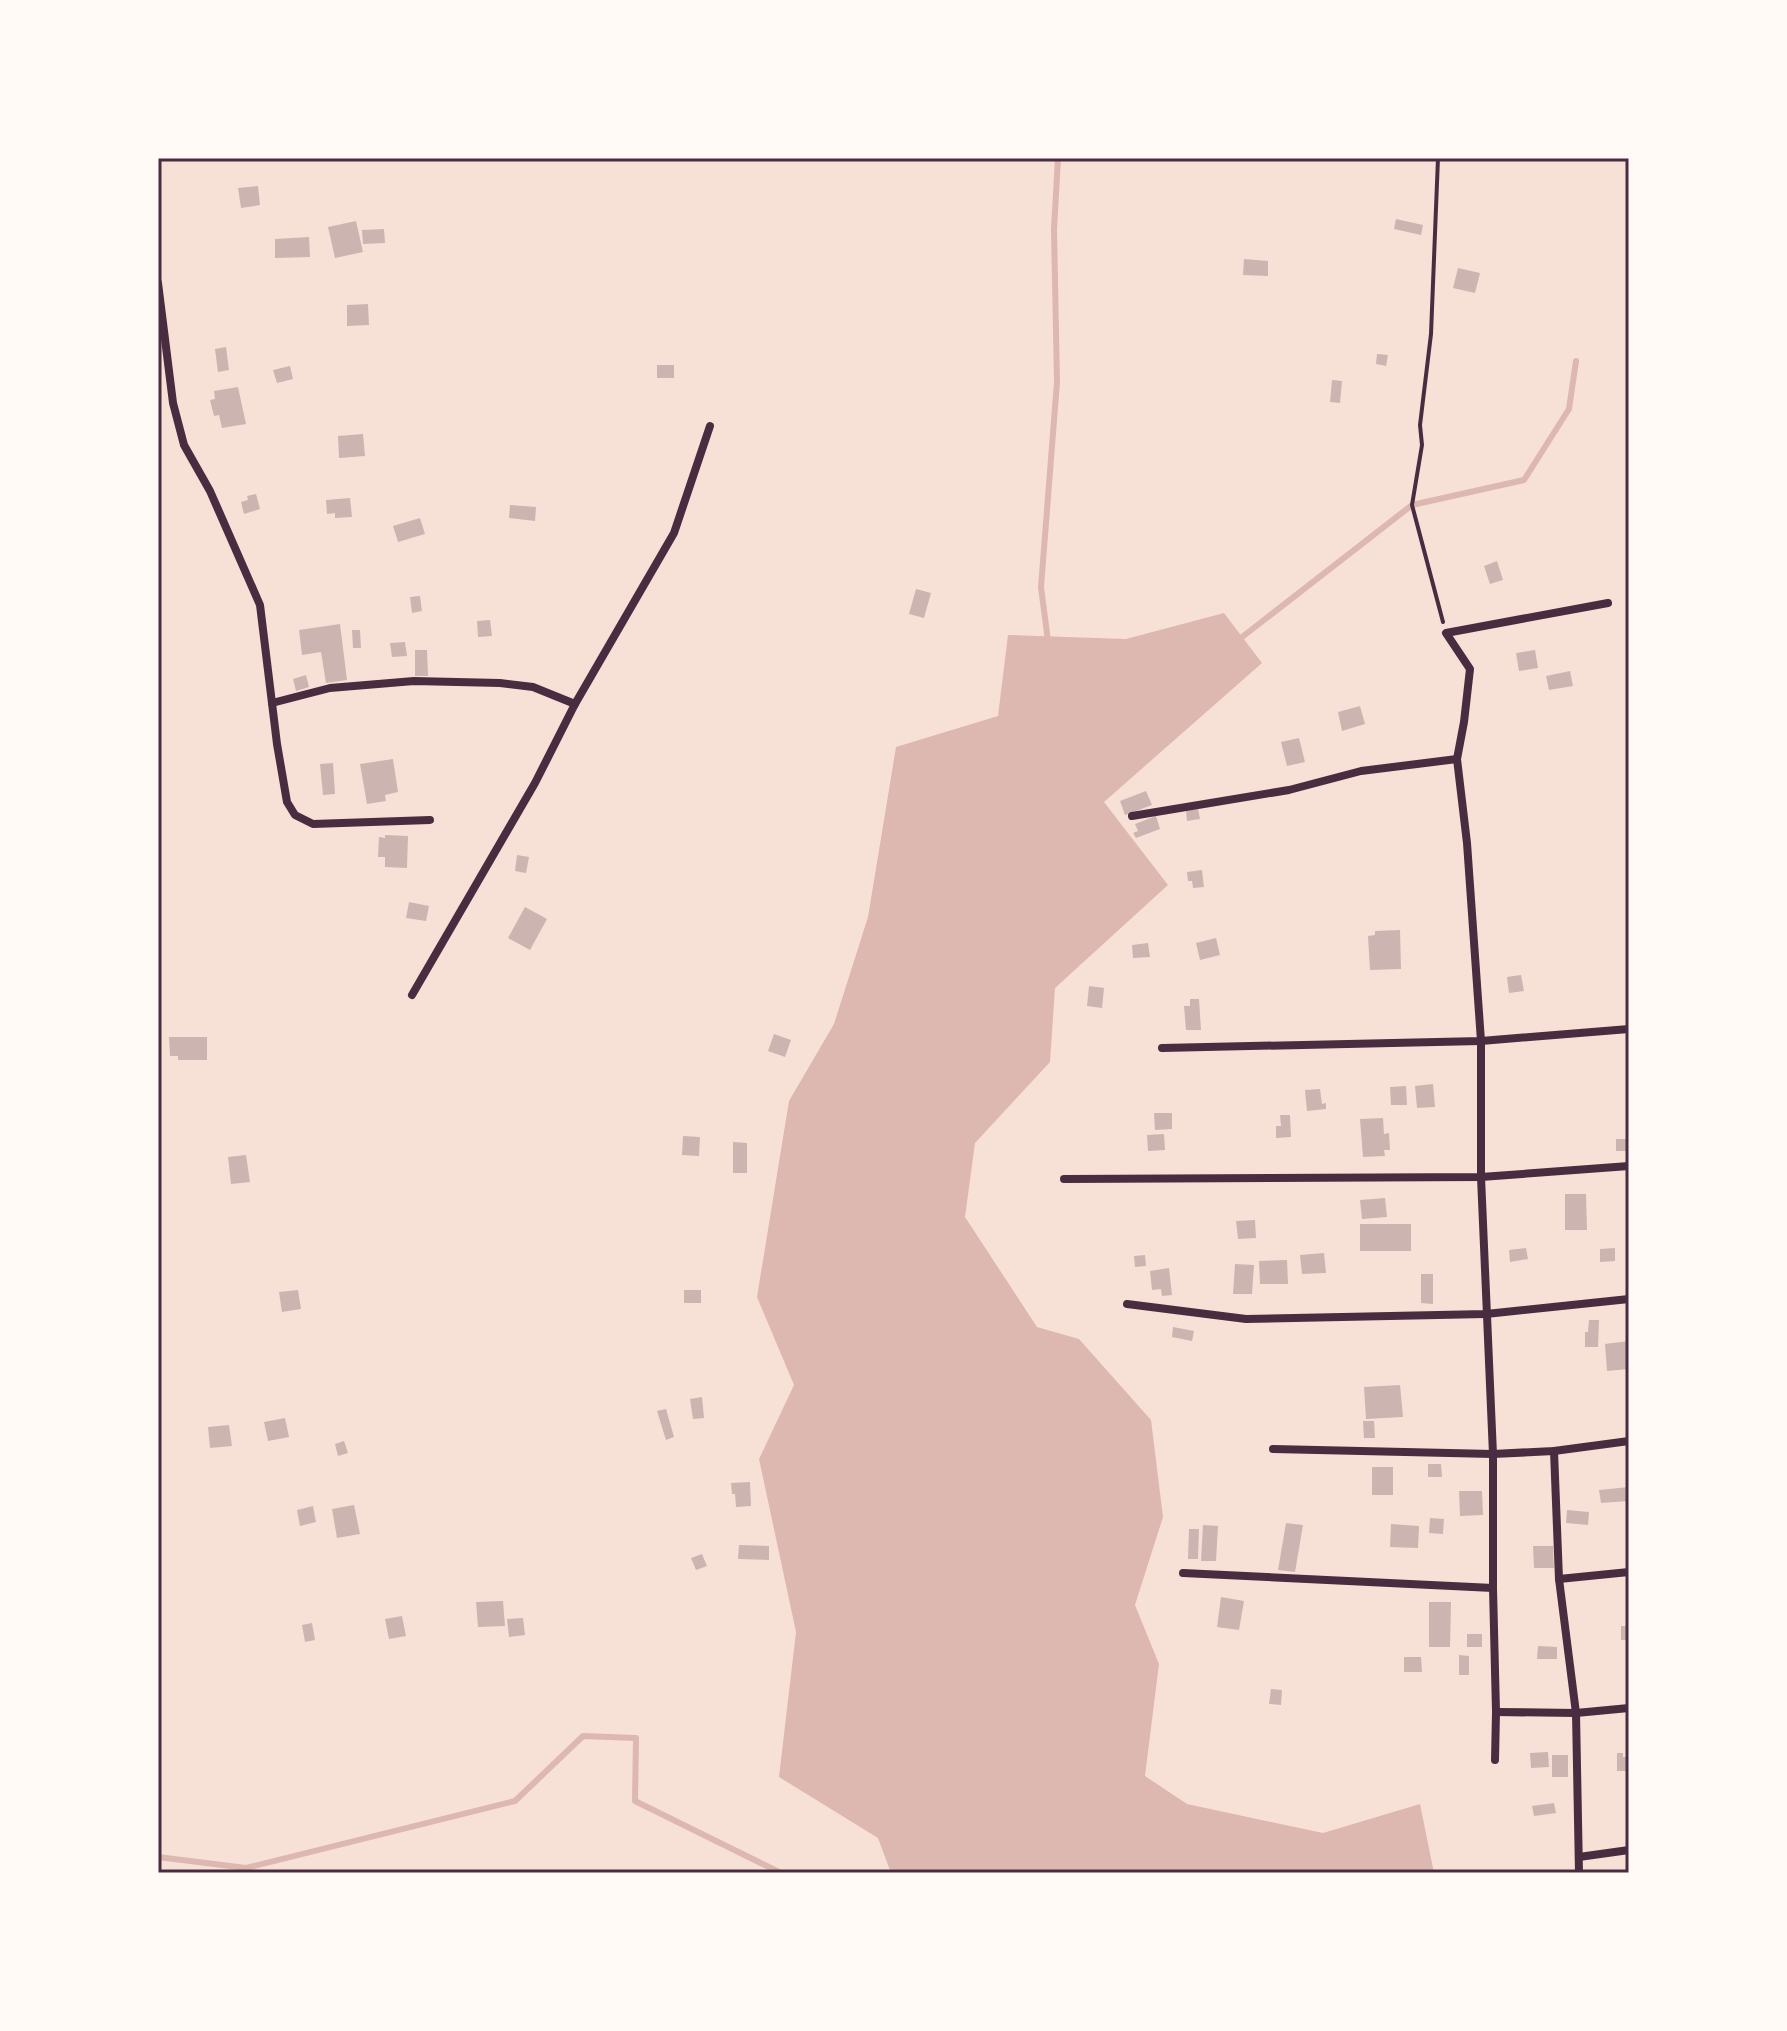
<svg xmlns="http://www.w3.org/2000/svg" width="1787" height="2031" font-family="'Crimson Pro',serif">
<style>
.water{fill:#dcb8b0}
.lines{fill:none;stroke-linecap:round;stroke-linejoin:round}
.stream{stroke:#dcb8b0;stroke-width:6}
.building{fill:#ccb4b1}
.path{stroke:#4a2c40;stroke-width:4}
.minor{stroke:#4a2c40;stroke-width:8}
.neatline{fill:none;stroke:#4a2c40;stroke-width:3}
</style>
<rect width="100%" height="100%" fill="#f7e1d7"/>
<polygon class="water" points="1224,613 1262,663 1104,802 1168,885 1055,988 1050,1062 975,1143 965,1217 1037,1327 1079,1339 1151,1420 1163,1517 1135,1605 1159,1664 1145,1776 1187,1804 1323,1833 1420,1804 1434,1873 891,1873 878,1838 779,1777 796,1632 759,1459 794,1385 757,1297 789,1101 834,1024 868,917 896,747 998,716 1008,635 1126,639"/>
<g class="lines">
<g class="stream">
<polyline points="1048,641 1041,587 1057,382 1054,229 1058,158"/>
<polyline points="1237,641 1412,505 1524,480 1569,409 1576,361"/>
<polyline points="158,1857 246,1868 515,1801 583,1736 636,1738 635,1801 781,1873"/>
</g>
</g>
<g class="building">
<polygon points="258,186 260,205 241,208 238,188"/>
<polygon points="1396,219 1423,225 1421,235 1394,229"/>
<polygon points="356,221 363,252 335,258 328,227"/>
<polygon points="384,229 385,243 363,244 362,230"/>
<polygon points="309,237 310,257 275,258 275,239"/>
<polygon points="1244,259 1268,261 1268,276 1243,275"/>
<polygon points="1458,268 1480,273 1475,293 1453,288"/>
<polygon points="368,304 369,325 347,326 347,305"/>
<polygon points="226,347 229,370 218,372 215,349"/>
<polygon points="1377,354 1388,355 1386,366 1376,364"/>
<rect x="657" y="365" width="17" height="13"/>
<polygon points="290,366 293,379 277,383 273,370"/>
<polygon points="1332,380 1342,381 1340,403 1330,402"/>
<polygon points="238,387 246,424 222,428 219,415 214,416 210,400 215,399 214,391"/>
<polygon points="363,434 365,456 339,458 338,436"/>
<polygon points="256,494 260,509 244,514 241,502 248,500 247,496"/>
<polygon points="350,498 352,517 335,518 335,513 327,514 326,500"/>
<polygon points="510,505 536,507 535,521 509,518"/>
<polygon points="420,518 425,534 398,542 393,526"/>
<polygon points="1497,561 1503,580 1490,584 1484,566"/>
<polygon points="916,589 931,593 924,618 909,614"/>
<polygon points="420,596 422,611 412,613 410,597"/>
<polygon points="490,620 492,636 478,637 477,621"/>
<polygon points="340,624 347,680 326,683 321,652 302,655 299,630"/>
<polygon points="352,630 360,630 361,648 353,648"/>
<polygon points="405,642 407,656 392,657 390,643"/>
<polygon points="415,650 427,650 428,676 415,676"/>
<polygon points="1535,650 1538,668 1519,671 1516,653"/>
<polygon points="1570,671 1573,686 1549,690 1546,676"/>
<polygon points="306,675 309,687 296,691 293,679"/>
<polygon points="1360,706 1365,724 1342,731 1338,712"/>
<polygon points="1299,738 1305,762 1287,766 1281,742"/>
<polygon points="393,759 398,792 385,795 386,801 367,804 360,764"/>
<polygon points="333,763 335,794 323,795 320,764"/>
<polygon points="1146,791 1152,805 1125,815 1120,801"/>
<polygon points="1198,809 1200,819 1187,821 1186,811"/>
<polygon points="1156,816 1160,829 1136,838 1133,833 1138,831 1135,824"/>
<polygon points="385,835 408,836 407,868 385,867 385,857 378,857 379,837 385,838"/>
<polygon points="517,855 529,857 526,873 515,871"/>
<polygon points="1202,870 1204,887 1193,888 1192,881 1188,881 1187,872"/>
<polygon points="409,902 429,906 426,921 406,918"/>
<polygon points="525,907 547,919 530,950 508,938"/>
<polygon points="1400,930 1401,969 1370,970 1368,936 1375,935 1375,931"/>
<polygon points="1216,938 1220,955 1200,960 1196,943"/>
<polygon points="1148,943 1150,957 1133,958 1132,945"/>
<polygon points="1521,975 1524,991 1509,993 1507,977"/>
<polygon points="1089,986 1104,988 1102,1008 1087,1006"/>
<polygon points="1190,999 1199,999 1201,1030 1186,1030 1184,1006 1190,1006"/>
<polygon points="774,1034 791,1040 785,1057 768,1051"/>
<polygon points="169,1037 207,1037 207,1060 178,1060 178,1056 170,1056"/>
<polygon points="1433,1084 1435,1107 1417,1108 1415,1086"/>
<polygon points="1406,1086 1407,1105 1391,1105 1390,1087"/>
<polygon points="1320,1089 1322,1104 1326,1103 1326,1109 1307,1111 1305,1090"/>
<polygon points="1154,1113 1172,1113 1172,1129 1155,1130"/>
<polygon points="1280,1115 1290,1115 1291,1137 1276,1138 1276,1126 1281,1126"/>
<polygon points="1383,1118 1384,1134 1389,1133 1390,1150 1384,1150 1385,1156 1363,1157 1360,1119"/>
<polygon points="1164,1134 1165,1150 1148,1151 1147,1135"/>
<polygon points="683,1136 700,1137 699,1156 682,1155"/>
<rect x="1616" y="1139" width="11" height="12"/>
<polygon points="733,1142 747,1143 747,1173 733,1173"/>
<polygon points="246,1155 250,1182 231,1184 228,1157"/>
<polygon points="1565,1194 1586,1194 1587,1230 1565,1230"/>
<polygon points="1385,1198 1387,1217 1362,1219 1360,1200"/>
<polygon points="1255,1220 1256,1238 1238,1239 1236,1221"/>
<rect x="1360" y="1224" width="51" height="27"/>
<polygon points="1526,1248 1528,1259 1510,1262 1509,1250"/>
<polygon points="1615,1248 1615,1261 1600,1262 1600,1249"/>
<polygon points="1324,1253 1326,1273 1302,1274 1300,1255"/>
<polygon points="1145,1255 1146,1266 1135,1267 1134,1256"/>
<polygon points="1287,1260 1288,1284 1260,1284 1259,1261"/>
<polygon points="1235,1264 1254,1265 1252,1294 1233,1294"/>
<polygon points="1169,1268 1172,1295 1162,1296 1161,1289 1152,1290 1150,1271"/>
<polygon points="1421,1274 1433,1274 1433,1304 1421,1303"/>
<polygon points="298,1290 301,1309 282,1312 279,1292"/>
<rect x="684" y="1290" width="17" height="13"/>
<polygon points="1589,1320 1599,1320 1598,1347 1585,1347 1585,1332 1588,1332"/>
<polygon points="1173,1327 1194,1331 1192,1341 1172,1337"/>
<polygon points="1629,1341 1629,1369 1607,1371 1605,1344"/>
<polygon points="1400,1385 1403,1417 1366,1419 1364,1387"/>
<polygon points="702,1397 704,1418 693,1419 690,1399"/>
<polygon points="666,1409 674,1437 666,1440 657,1411"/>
<polygon points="285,1418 289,1437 268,1441 264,1422"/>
<polygon points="1363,1421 1374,1421 1375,1438 1364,1438"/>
<polygon points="229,1425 232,1446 210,1448 208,1427"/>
<polygon points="344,1441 348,1453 338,1456 335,1444"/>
<polygon points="1428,1464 1441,1464 1442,1477 1428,1477"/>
<rect x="1372" y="1467" width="21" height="28"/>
<polygon points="750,1482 751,1506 736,1507 735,1494 732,1494 731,1483"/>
<polygon points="1629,1487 1629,1501 1601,1503 1599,1490"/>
<polygon points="1459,1491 1482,1491 1483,1515 1460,1516"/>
<polygon points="354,1505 360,1534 337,1538 332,1509"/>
<polygon points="313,1506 316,1522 300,1526 297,1510"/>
<polygon points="1567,1510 1589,1512 1588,1525 1566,1523"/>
<polygon points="1430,1518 1444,1519 1443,1534 1429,1533"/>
<polygon points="1286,1523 1303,1525 1295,1572 1278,1570"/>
<polygon points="1391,1524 1419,1526 1418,1548 1390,1547"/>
<polygon points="1203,1525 1218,1526 1216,1561 1201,1561"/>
<polygon points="1189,1529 1199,1529 1198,1559 1188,1559"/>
<polygon points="739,1545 769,1546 769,1560 738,1559"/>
<polygon points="1533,1546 1553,1546 1554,1568 1534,1568"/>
<polygon points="702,1554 707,1566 696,1570 691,1558"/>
<polygon points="1221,1597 1244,1601 1239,1630 1217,1627"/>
<polygon points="503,1601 505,1626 478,1627 476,1602"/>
<polygon points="1429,1602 1451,1602 1450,1647 1429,1647"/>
<polygon points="402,1616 406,1636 389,1639 385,1619"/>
<polygon points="523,1618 525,1635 509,1637 507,1619"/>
<polygon points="312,1623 315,1640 305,1642 302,1625"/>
<rect x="1621" y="1626" width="8" height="14"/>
<rect x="1467" y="1634" width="15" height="13"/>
<polygon points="1538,1646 1557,1647 1557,1659 1537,1659"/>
<polygon points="1459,1655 1469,1656 1469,1675 1459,1675"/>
<polygon points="1404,1657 1421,1657 1422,1672 1404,1672"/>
<polygon points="1271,1689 1282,1690 1281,1705 1269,1704"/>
<polygon points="1548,1752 1549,1767 1531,1768 1530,1753"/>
<polygon points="1617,1753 1623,1753 1623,1757 1629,1757 1629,1771 1617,1771"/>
<rect x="1552" y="1755" width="16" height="22"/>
<polygon points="1554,1803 1556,1813 1534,1816 1532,1806"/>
</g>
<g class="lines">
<polyline class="path" points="1438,158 1431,334 1420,425 1422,445 1412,505 1443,622"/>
<g class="minor">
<polyline points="158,283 173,403 184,445 210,491 260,605 277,744 287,802 295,815 313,824 430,820"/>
<polyline points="272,703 330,688 414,681 500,683 533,687 575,704"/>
<polyline points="1132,816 1289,790 1361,771 1457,759"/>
<polyline points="412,995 535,783 575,704 674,533 710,426"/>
<polyline points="1162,1048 1481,1041 1629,1029"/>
<polyline points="1064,1179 1481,1177 1629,1166"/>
<polyline points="1127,1304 1246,1319 1486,1314 1629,1299"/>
<polyline points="1273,1449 1493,1454 1554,1451 1629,1441"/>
<polyline points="1554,1451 1559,1579 1576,1713 1579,1873"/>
<polyline points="1183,1573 1493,1588"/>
<polyline points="1559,1579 1629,1572"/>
<polyline points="1496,1712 1576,1713 1629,1708"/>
<polyline points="1495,1760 1496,1712 1493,1588 1493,1454 1481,1177 1481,1041 1467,843 1457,759 1464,722 1470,669 1446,633 1608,603"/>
<polyline points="1579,1857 1629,1850"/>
</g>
</g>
<rect width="1787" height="2031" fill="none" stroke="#fffaf5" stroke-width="320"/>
<rect x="160" y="160" width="1467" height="1711" class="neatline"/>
</svg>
